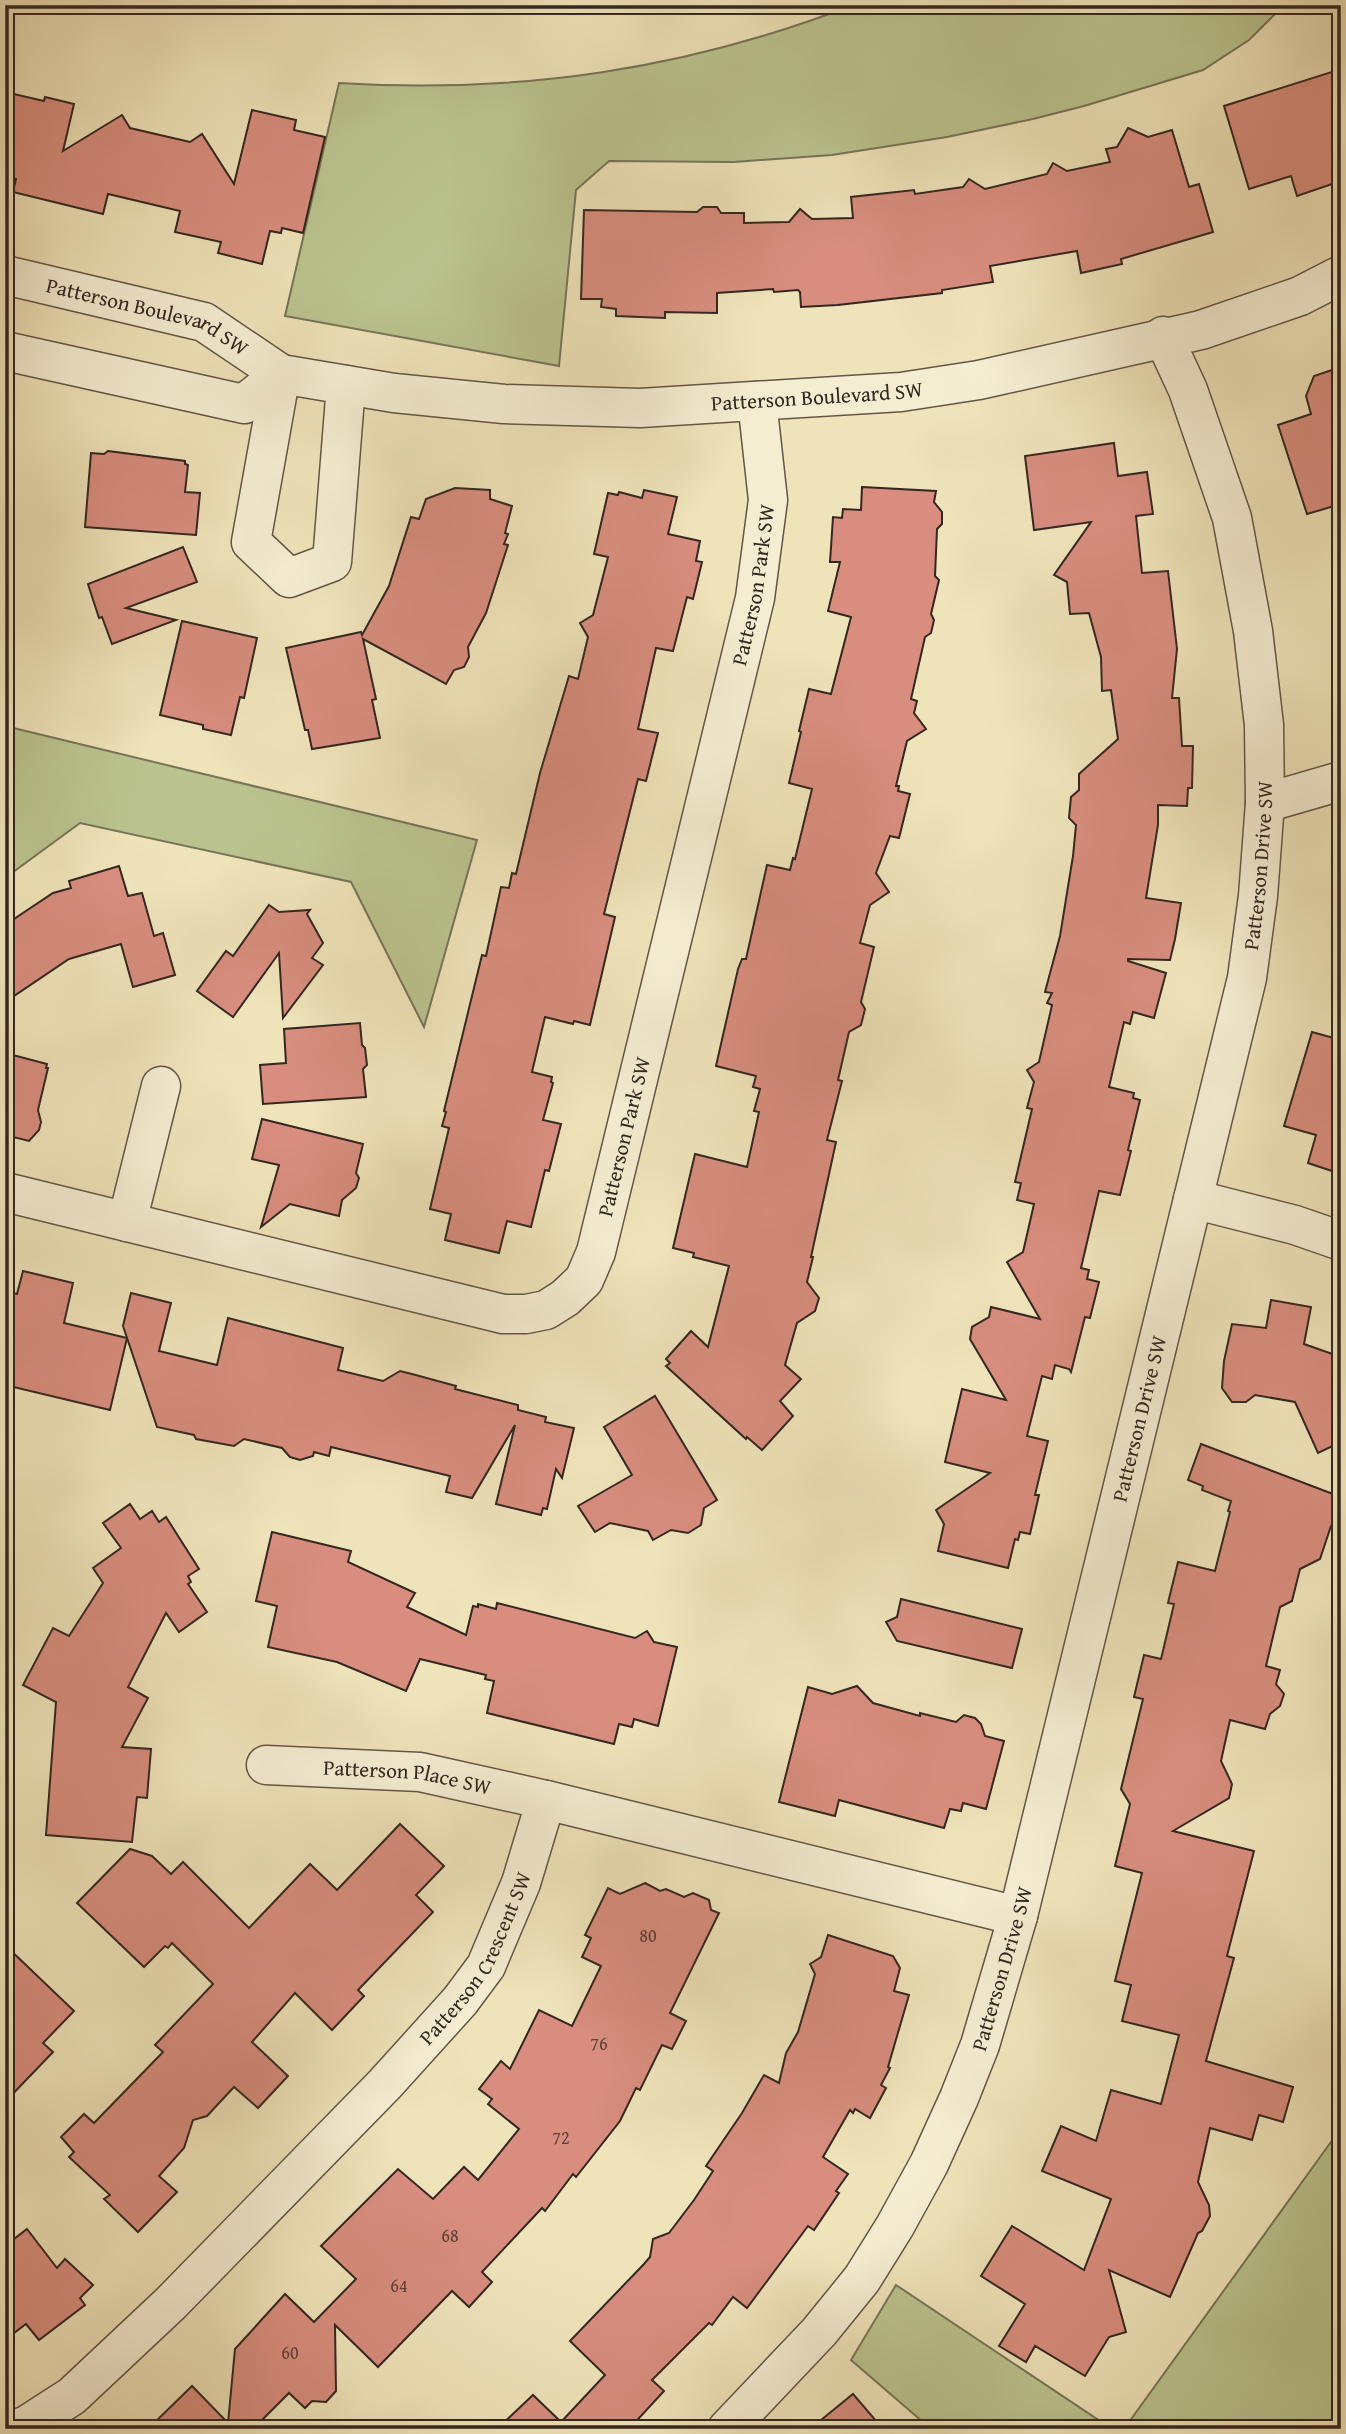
<svg xmlns="http://www.w3.org/2000/svg" width="1346" height="2434" font-family="'Gentium Book Plus',serif">
<style>
.green{fill:#bac38f;stroke:#777557;stroke-width:2}
.building{fill:#d88d7e;stroke:#34271f;stroke-width:2}
.lines{fill:none;stroke-linecap:round;stroke-linejoin:round}
.street-casing{stroke:#635646;stroke-width:41}
.street{stroke:#f5edd2;stroke-width:38}
.labels{text-anchor:middle;stroke-width:5;stroke-linejoin:round;paint-order:stroke}
.number-label{font-size:18px;fill:#5d4037}
.street-label{font-size:21px;fill:#34271f;stroke:#f5edd2}
</style>
<rect width="100%" height="100%" fill="#efe3ba"/>
<filter id="stains"><feTurbulence type="fractalNoise" baseFrequency=".00286" numOctaves="4"/><feColorMatrix values="0 0 0 0 .2 0 0 0 0 .09 0 0 0 0 .02 0 0 0 .5 -.17"/></filter>
<radialGradient id="worn" r=".72"><stop offset=".6" stop-color="#630" stop-opacity="0"/><stop offset="1" stop-color="#630" stop-opacity=".3"/></radialGradient>
<g class="green">
<path d="M853 5H1284L1249 40 1203 70 1084 106 1033 119 947 137 832 155 734 162 609 161 576 190 559 366 285 316 339 83C519 94 685 70 853 5Z"/>
<polygon points="5,726 477,840 424,1027 351,882 80,823 5,878"/>
<polygon points="1341,2128 1341,2429 1124,2429"/>
<polygon points="896,2285 1112,2429 931,2429 851,2360"/>
</g>
<g class="building">
<polygon points="1341,69 1341,181 1297,196 1291,176 1249,189 1224,106"/>
<polygon points="5,92 44,101 45,97 74,104 63,151 122,115 130,128 190,142 202,134 234,184 252,110 296,120 294,130 325,137 303,233 282,228 281,233 270,231 262,264 218,253 221,242 175,232 180,211 108,194 103,214 13,192 16,179 5,176"/>
<polygon points="1128,128 1148,137 1172,130 1189,187 1199,184 1213,232 1121,259 1122,264 1081,273 1077,251 990,266 993,282 942,290 942,293 838,305 801,307 800,292 798,290 774,292 773,289 717,293 717,313 665,312 665,318 616,316 616,309 601,307 602,299 581,299 584,210 697,212 703,207 717,207 721,213 744,213 744,223 789,222 800,209 812,219 853,218 851,197 914,190 915,194 963,187 969,179 985,189 1047,174 1053,163 1067,171 1110,162 1106,149 1117,147"/>
<polygon points="1341,367 1341,504 1307,514 1278,425 1311,414 1306,396 1314,376"/>
<polygon points="1114,443 1118,476 1147,472 1153,514 1136,516 1142,573 1168,571 1177,649 1172,698 1179,698 1182,746 1193,746 1192,788 1188,788 1187,806 1158,805 1158,825 1146,898 1181,903 1175,939 1170,960 1128,959 1128,961 1166,973 1154,1018 1133,1012 1130,1024 1124,1022 1109,1087 1134,1093 1133,1098 1140,1100 1128,1150 1131,1151 1120,1195 1099,1191 1081,1268 1089,1270 1087,1279 1099,1282 1090,1318 1085,1317 1071,1372 1069,1369 1055,1365 1052,1379 1042,1376 1027,1436 1048,1441 1035,1495 1039,1495 1030,1534 1020,1532 1018,1540 1015,1539 1008,1568 938,1551 944,1524 936,1510 990,1473 945,1462 962,1389 1006,1400 970,1339 972,1327 989,1317 991,1307 1040,1319 1007,1262 1023,1252 1034,1204 1017,1200 1021,1183 1015,1182 1032,1109 1027,1108 1034,1082 1027,1070 1039,1062 1052,1005 1047,1003 1052,993 1045,992 1060,936 1073,856 1076,825 1069,818 1071,797 1079,790 1079,774 1118,739 1111,690 1102,691 1101,657 1089,613 1070,614 1067,582 1054,575 1091,522 1034,530 1025,456"/>
<polygon points="108,451 185,461 185,464 188,465 185,492 200,493 196,535 85,527 91,453 104,454"/>
<polygon points="862,487 936,491 934,502 942,512 942,524 937,529 935,576 939,580 931,614 934,620 931,633 925,637 911,699 917,701 914,713 926,729 907,741 896,786 899,786 898,791 910,794 899,838 890,836 876,873 889,892 870,905 860,943 874,947 861,1002 865,1009 861,1025 849,1032 838,1080 842,1081 827,1140 836,1142 811,1257 813,1257 807,1282 819,1298 815,1311 797,1323 785,1365 801,1379 780,1401 793,1416 762,1450 747,1437 746,1439 666,1366 670,1363 666,1359 691,1331 708,1347 729,1266 693,1257 694,1253 673,1248 695,1154 747,1167 759,1112 754,1111 760,1089 753,1087 756,1076 716,1066 738,969 742,959 746,959 767,865 790,870 793,858 795,859 812,789 789,783 801,732 799,731 809,689 831,694 851,617 828,611 840,562 830,562 833,517 842,518 843,509 861,510"/>
<polygon points="455,488 490,490 490,499 512,506 505,533 508,534 504,544 508,545 486,613 468,647 469,657 464,667 454,670 446,684 363,639 376,699 372,700 380,738 312,749 308,730 305,730 286,648 361,632 362,635 389,586 411,517 419,519 426,499"/>
<polygon points="644,490 677,497 668,534 700,541 696,561 702,562 693,599 687,597 673,651 656,648 638,729 658,733 646,781 638,779 604,914 615,917 590,1025 574,1021 573,1024 545,1017 532,1072 552,1077 551,1082 553,1083 543,1120 561,1124 549,1171 545,1170 531,1227 507,1221 499,1253 445,1240 451,1214 430,1209 449,1128 442,1126 446,1112 444,1111 482,955 486,956 501,887 509,888 512,873 516,874 540,773 569,676 578,679 588,637 580,623 593,615 608,557 594,554 608,493 618,495 619,492 642,498"/>
<polygon points="183,547 197,582 126,608 176,620 112,644 102,617 99,618 88,584"/>
<polygon points="182,621 257,638 244,698 240,697 231,735 203,729 203,725 160,715"/>
<polygon points="119,866 128,896 142,893 154,936 163,933 175,975 133,987 121,944 69,959 5,1002 5,925 53,893 71,888 69,881"/>
<polygon points="269,905 279,912 310,910 307,914 323,943 312,958 323,965 283,1018 279,953 233,1017 197,991 226,951 233,956"/>
<polygon points="360,1023 362,1045 365,1048 367,1065 363,1069 366,1097 263,1104 260,1065 286,1063 284,1029"/>
<polygon points="1312,1032 1341,1040 1341,1174 1308,1163 1316,1135 1284,1126"/>
<polygon points="5,1053 47,1064 46,1068 48,1068 38,1110 41,1122 39,1130 29,1141 5,1135"/>
<polygon points="262,1119 363,1144 356,1173 359,1178 356,1188 342,1200 339,1216 290,1204 261,1227 279,1165 252,1159"/>
<polygon points="23,1271 73,1283 64,1323 127,1338 110,1410 5,1385 5,1291 17,1294"/>
<polygon points="131,1293 171,1303 159,1351 217,1365 228,1318 343,1348 338,1370 383,1381 400,1371 412,1374 456,1386 455,1389 518,1405 518,1410 546,1417 545,1422 574,1428 562,1478 556,1469 547,1509 543,1508 541,1515 496,1504 515,1425 472,1498 446,1492 450,1476 331,1447 329,1456 314,1452 313,1456 300,1460 290,1457 282,1448 244,1439 234,1446 196,1439 194,1435 157,1427 123,1326"/>
<polygon points="1271,1300 1311,1307 1304,1344 1341,1357 1341,1442 1318,1453 1295,1402 1255,1395 1246,1402 1232,1402 1222,1388 1224,1361 1232,1324 1266,1328"/>
<polygon points="655,1396 717,1500 704,1508 701,1525 688,1533 671,1530 653,1540 648,1531 610,1523 595,1532 578,1506 632,1475 604,1427"/>
<polygon points="1201,1444 1341,1497 1341,1522 1331,1526 1320,1559 1300,1569 1292,1601 1280,1607 1266,1666 1280,1670 1276,1684 1284,1694 1280,1706 1270,1714 1265,1729 1230,1720 1221,1761 1232,1784 1229,1798 1173,1831 1254,1851 1227,1956 1234,1958 1206,2061 1293,2087 1283,2122 1259,2115 1252,2140 1210,2128 1198,2182 1209,2205 1210,2216 1202,2231 1198,2233 1170,2297 1109,2270 1126,2332 1109,2337 1085,2376 1035,2346 1026,2362 999,2346 1025,2304 981,2276 1012,2226 1084,2270 1111,2199 1042,2171 1061,2126 1096,2141 1111,2090 1161,2104 1179,2035 1122,2021 1131,1985 1115,1981 1142,1873 1115,1866 1130,1804 1121,1789 1143,1699 1134,1697 1144,1655 1161,1659 1174,1604 1168,1603 1178,1562 1215,1571 1230,1512 1228,1511 1231,1501 1202,1490 1203,1486 1188,1480"/>
<polygon points="130,1504 140,1519 152,1511 159,1522 166,1517 199,1569 188,1576 191,1582 188,1584 207,1612 179,1632 166,1613 128,1687 148,1698 122,1747 151,1749 147,1798 137,1797 132,1842 46,1835 56,1702 23,1685 53,1628 69,1636 103,1583 93,1568 121,1548 103,1523"/>
<polygon points="272,1532 351,1551 348,1562 415,1593 407,1607 466,1635 473,1606 478,1607 478,1604 496,1609 497,1603 635,1638 647,1631 654,1642 677,1647 658,1726 634,1719 632,1727 619,1724 614,1744 487,1713 494,1681 485,1679 486,1675 420,1659 406,1691 337,1662 268,1647 277,1606 256,1601"/>
<polygon points="901,1599 1022,1629 1012,1668 897,1641 886,1622 897,1617"/>
<polygon points="857,1686 873,1703 920,1716 920,1713 956,1722 964,1715 975,1718 981,1724 985,1736 1004,1741 986,1809 963,1803 961,1811 950,1809 944,1828 839,1800 835,1816 779,1802 808,1687 832,1694"/>
<polygon points="400,1824 444,1866 416,1895 433,1912 358,1990 364,1996 332,2030 295,1993 252,2042 288,2076 258,2108 234,2087 207,2116 193,2120 184,2148 159,2176 177,2192 138,2232 104,2199 110,2195 69,2157 74,2152 61,2137 84,2114 94,2123 163,2052 155,2045 213,1984 172,1943 168,1948 165,1946 144,1967 77,1903 130,1849 152,1856 171,1874 183,1862 249,1928 310,1864 337,1890"/>
<polygon points="645,1883 660,1891 666,1889 684,1897 693,1893 709,1900 711,1910 719,1913 670,2013 686,2021 672,2049 662,2045 640,2090 636,2088 620,2121 576,2177 573,2174 545,2211 542,2208 482,2272 492,2282 469,2307 452,2291 378,2367 335,2325 336,2391 326,2402 312,2401 305,2408 289,2393 253,2429 148,2429 192,2386 228,2423 235,2349 285,2294 314,2322 356,2279 321,2246 398,2169 433,2199 464,2167 478,2180 519,2129 488,2104 492,2099 479,2089 501,2061 510,2069 539,2010 572,2026 601,1966 582,1957 591,1938 585,1935 608,1888 620,1894"/>
<polygon points="828,1935 893,1956 900,1968 894,1991 909,1995 888,2067 890,2068 881,2085 886,2088 870,2118 855,2109 853,2113 850,2110 823,2157 848,2174 836,2191 839,2193 814,2230 808,2226 747,2308 733,2297 712,2325 709,2323 652,2380 664,2391 629,2429 497,2429 533,2395 561,2422 605,2375 570,2341 644,2264 650,2257 653,2239 669,2233 694,2200 713,2171 706,2166 742,2113 764,2075 779,2083 786,2053 798,2032 815,1974 810,1964 821,1957"/>
<polygon points="5,1945 74,2011 43,2043 53,2052 5,2102"/>
<polygon points="27,2229 57,2268 65,2259 93,2285 80,2298 85,2305 39,2340 26,2324 5,2340 5,2246"/>
<polygon points="853,2394 883,2429 810,2429"/>
</g>
<g class="lines">
<defs>
<g id="street">
<path id="s1" d="M5 275 204 322 281 374 394 393 504 404 640 408 901 392 979 380 1201 330 1300 296 1341 275"/>
<polyline points="5,351 244,404 281,374"/>
<polyline points="281,374 251,542 289,578 332,562 346,385"/>
<polyline points="1265,803 1341,781"/>
<path id="s2" d="M5 1192 503 1314H526L546 1310 565 1298 584 1280 596 1252 755 598 768 500 757 401"/>
<polyline points="1193,1199 1295,1225 1341,1241"/>
<polyline points="127,1222 161,1086"/>
<path id="s3" d="M266 1765 420 1772 546 1800"/>
<path id="s4" d="M17 2429 27 2425 72 2396 171 2303 385 2084 460 2001 486 1966 521 1883 546 1800 1018 1916"/>
<path id="s5" d="M727 2429 819 2332 862 2279 895 2226 929 2164 959 2098 980 2045 1018 1916 1247 978 1258 896 1265 803 1264 725 1253 631 1232 518 1188 390 1163 336"/>
</g>
</defs>
<use href="#street" class="street-casing"/>
<use href="#street" class="street"/>
</g>
<g class="labels">
<g class="number-label">
<text x="648" y="1942">80</text>
<text x="599" y="2050">76</text>
<text x="561" y="2144">72</text>
<text x="450" y="2242">68</text>
<text x="399" y="2292">64</text>
<text x="290" y="2359">60</text>
</g>
<g class="street-label">
<text dy="7" stroke="none"><textPath href="#s1" startOffset="149">Patterson Boulevard SW</textPath></text>
<text dy="7" stroke="none"><textPath href="#s1" startOffset="836">Patterson Boulevard SW</textPath></text>
<text dy="7" stroke="none"><textPath href="#s2" startOffset="1321">Patterson Park SW</textPath></text>
<text dy="7" stroke="none"><textPath href="#s5" startOffset="1678">Patterson Drive SW</textPath></text>
<text dy="7" stroke="none"><textPath href="#s2" startOffset="754">Patterson Park SW</textPath></text>
<text dy="7" stroke="none"><textPath href="#s5" startOffset="1111">Patterson Drive SW</textPath></text>
<text dy="7" stroke="none"><textPath href="#s3" startOffset="142">Patterson Place SW</textPath></text>
<text dy="7" stroke="none"><textPath href="#s4" startOffset="663">Patterson Crescent SW</textPath></text>
<text dy="7" stroke="none"><textPath href="#s5" startOffset="544">Patterson Drive SW</textPath></text>
</g>
</g>
<rect width="1346" height="2434" fill="none" stroke="#efe3ba" stroke-width="28"/>
<rect x="7" y="7" width="1332" height="2420" fill="none" stroke="#34271f" stroke-width="3.5"/>
<rect x="14" y="14" width="1318" height="2406" fill="none" stroke="#34271f" stroke-width="2"/>
<rect width="100%" height="100%" filter="url(#stains)"/>
<rect width="100%" height="100%" fill="url(#worn)"/>
</svg>
